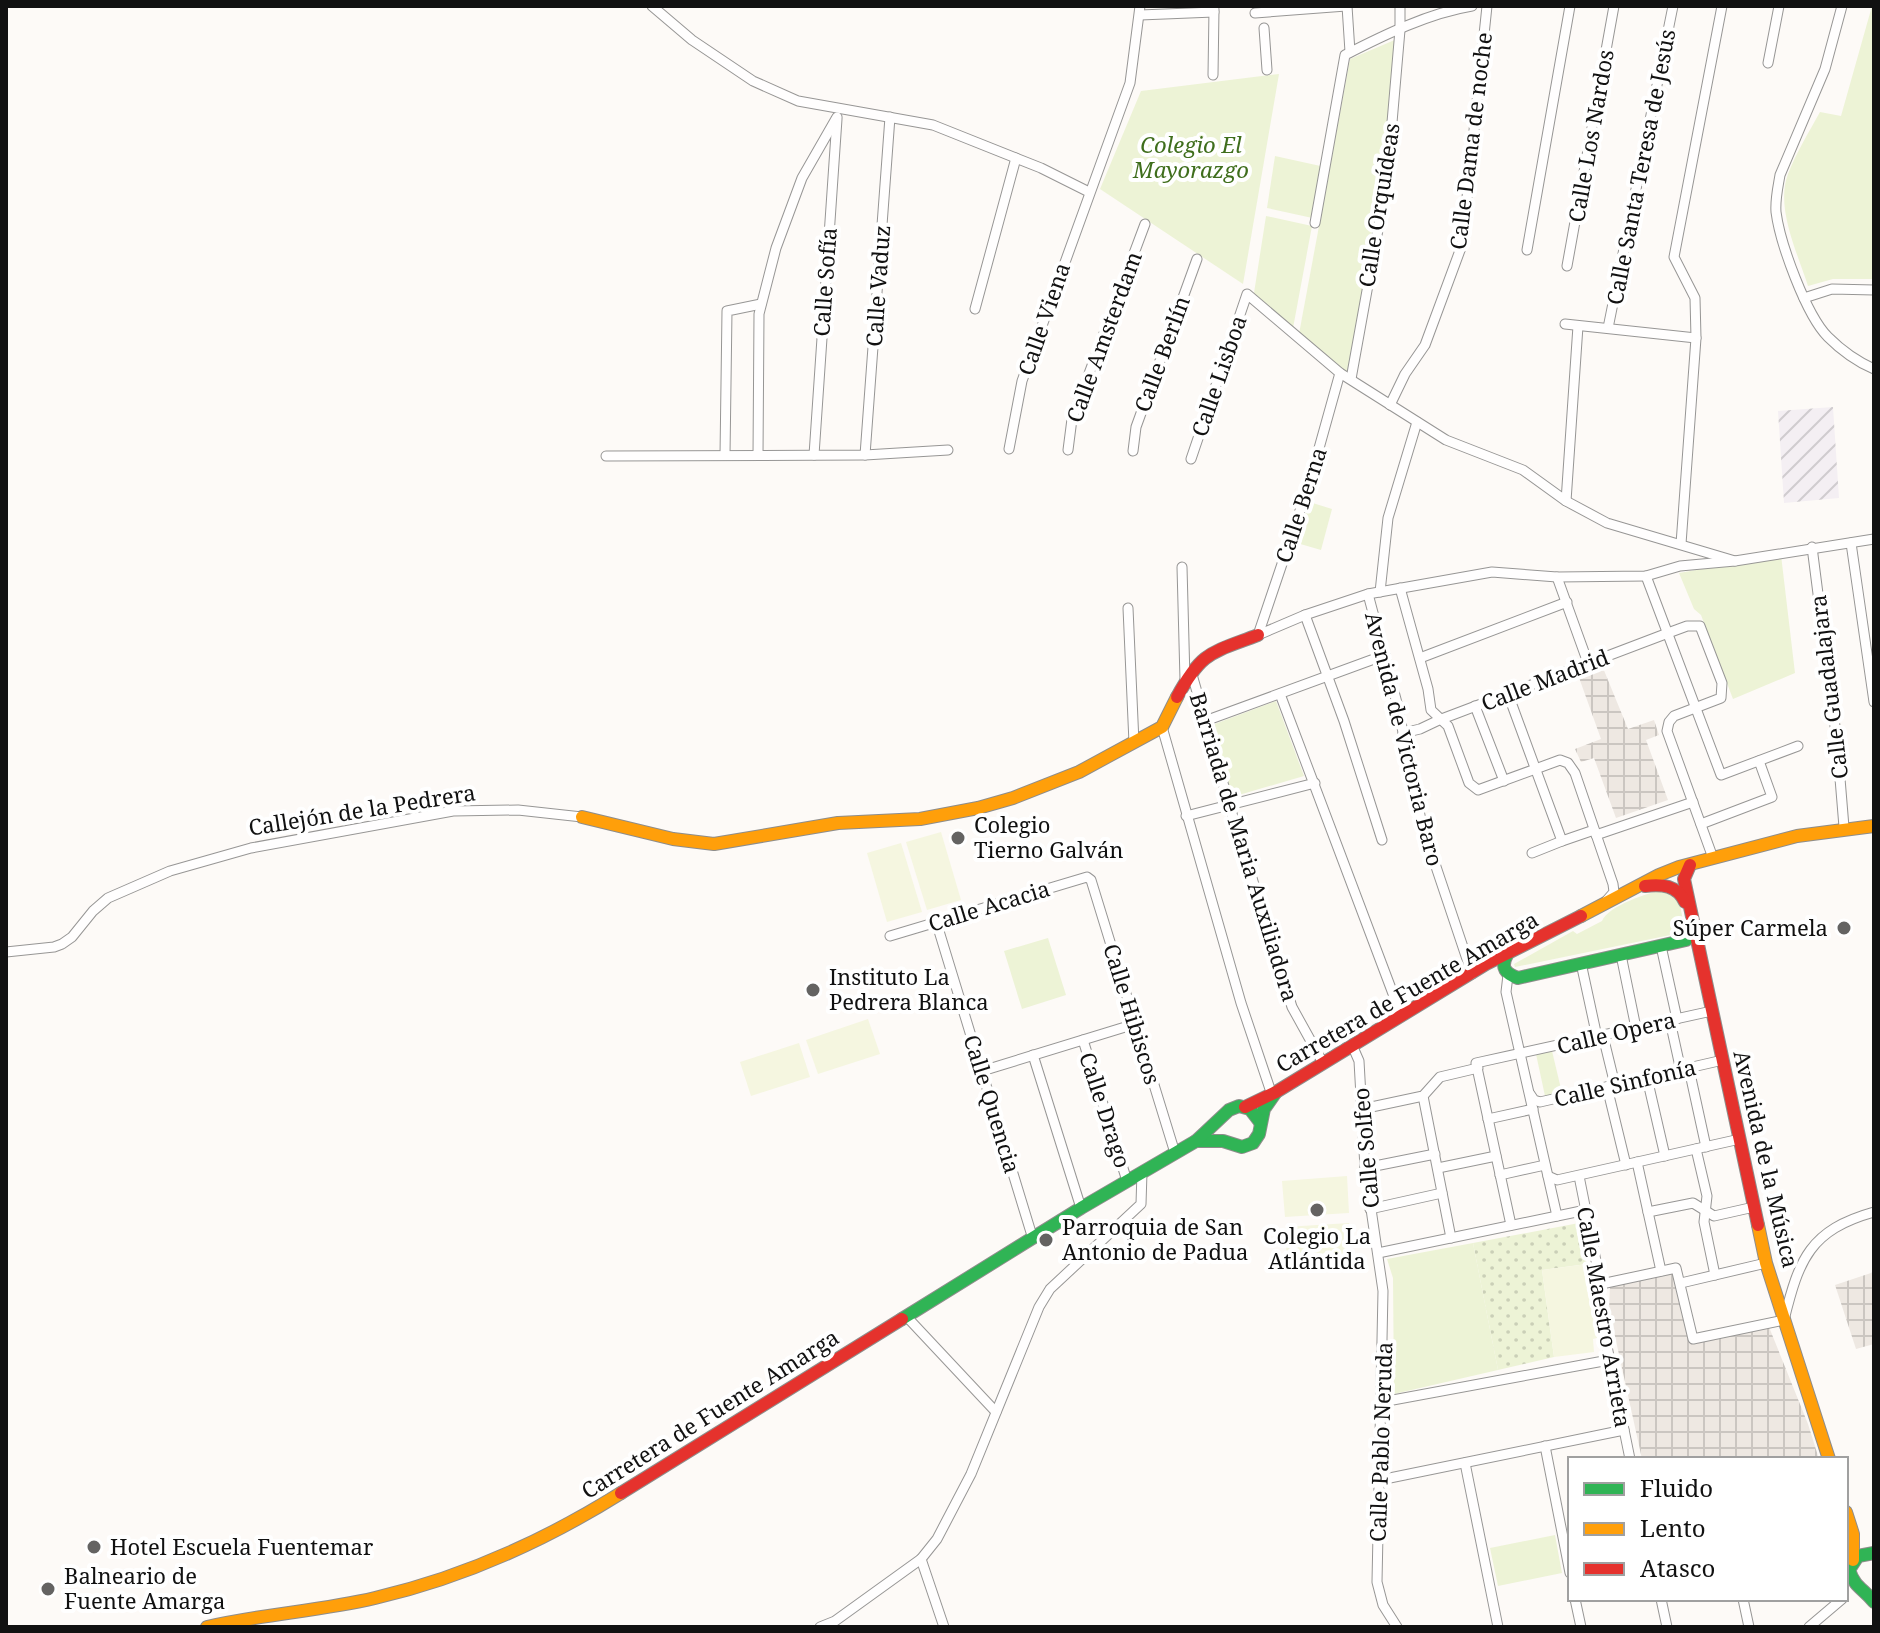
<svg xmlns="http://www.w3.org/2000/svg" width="1880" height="1633" font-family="'Noto Serif',serif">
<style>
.industrial{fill:url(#industrial-furrows)}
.grass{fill:url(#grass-dots)}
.park{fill:#edf3d6}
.pitch{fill:#f5f6e0}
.plaza{fill:url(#plaza-grid)}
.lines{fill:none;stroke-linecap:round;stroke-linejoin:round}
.street-casing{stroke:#979695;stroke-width:11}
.fast-casing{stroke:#8e8d8b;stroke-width:14}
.slow-casing{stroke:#8e8d8b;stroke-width:14}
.jam-casing{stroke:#8e8d8b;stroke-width:14}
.street{stroke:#fffefe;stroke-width:9}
.fast{stroke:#30b455;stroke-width:12}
.slow{stroke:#ff9f0a;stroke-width:12}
.jam{stroke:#e5322d;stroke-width:12}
.poi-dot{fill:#646362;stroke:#fff;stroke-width:3}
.labels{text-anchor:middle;stroke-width:8;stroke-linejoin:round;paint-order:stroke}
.street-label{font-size:22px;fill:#111;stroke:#fff}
.park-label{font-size:22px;font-style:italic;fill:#3f6e1c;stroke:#fff}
.poi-label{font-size:22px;fill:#111;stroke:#fff;text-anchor:start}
</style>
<defs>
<pattern id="industrial-furrows" width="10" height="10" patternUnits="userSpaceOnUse" patternTransform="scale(2)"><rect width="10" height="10" fill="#f4eff3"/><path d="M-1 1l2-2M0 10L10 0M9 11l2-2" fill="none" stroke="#d0cccf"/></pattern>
<pattern id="grass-dots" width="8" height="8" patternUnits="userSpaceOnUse" patternTransform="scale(2)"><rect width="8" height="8" fill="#edf3d6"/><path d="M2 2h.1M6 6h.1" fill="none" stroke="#cacfb7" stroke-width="1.8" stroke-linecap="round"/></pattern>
<pattern id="plaza-grid" width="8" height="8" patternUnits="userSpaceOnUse" patternTransform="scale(2)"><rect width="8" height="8" fill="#eee8e2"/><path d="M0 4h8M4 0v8" fill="none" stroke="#cbc6c1"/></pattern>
</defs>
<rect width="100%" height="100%" fill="#fdfaf7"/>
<polygon class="industrial" points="1833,407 1839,498 1784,503 1778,411"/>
<polygon class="grass" points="1579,1223 1587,1264 1542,1270 1554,1357 1498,1370 1473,1243"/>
<g class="park">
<path d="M1872 6H1874V279H1833L1808 286C1798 254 1775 208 1788 174 1796 153 1809 132 1820 112L1841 116Z"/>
<polygon points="1397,39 1379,204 1348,374 1299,334 1350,59"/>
<polygon points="1279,74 1243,284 1100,189 1141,91"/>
<polygon points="1275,156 1325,167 1317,219 1267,208"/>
<polygon points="1266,216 1312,226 1293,328 1254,293"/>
<polygon points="1303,500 1332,509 1321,550 1290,541"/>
<polygon points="1781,555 1795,673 1733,699 1701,615 1694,609 1679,573"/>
<polygon points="1276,701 1304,776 1232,797 1212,725"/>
<path d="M1665 890 1679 899 1685 932 1515 967 1514 964 1573 931 1577 934 1602 921C1608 906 1649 892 1665 890Z"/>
<polygon points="1048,938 1066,995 1022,1009 1004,951"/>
<polygon points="1552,1051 1562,1093 1545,1096 1536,1054"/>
<polygon points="1473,1243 1498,1370 1394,1394 1393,1278 1387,1259"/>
<polygon points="1555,1535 1562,1573 1498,1586 1490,1548"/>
</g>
<g class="pitch">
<polygon points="941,832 961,900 927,910 906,842"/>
<polygon points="901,843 922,912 887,922 867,853"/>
<polygon points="868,1019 880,1054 818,1074 806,1040"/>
<polygon points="799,1043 810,1077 751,1096 740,1062"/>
<polygon points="1347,1176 1349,1213 1285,1217 1282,1181"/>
<polygon points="1349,1223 1352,1255 1287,1260 1285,1227"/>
<polygon points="1587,1264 1597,1338 1593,1339 1594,1352 1554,1357 1542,1270"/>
</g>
<g class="plaza">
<polygon points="1601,663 1628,729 1654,720 1659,735 1646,740 1668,800 1616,818 1594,758 1581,762 1575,749 1601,739 1577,672"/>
<polygon points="1874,1272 1874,1344 1856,1349 1835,1285"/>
<polygon points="1672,1273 1676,1277 1692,1344 1769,1327 1808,1424 1819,1459 1642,1459 1609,1309 1610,1286"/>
</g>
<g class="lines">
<defs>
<g id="street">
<polyline points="652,6 692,40 753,81 798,101 933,125 1041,168 1089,192"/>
<polyline points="1347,6 1350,52"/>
<path d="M1842 6 1825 69 1780 175C1778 187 1775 199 1776 212 1780 243 1806 315 1828 337 1841 350 1858 362 1874 369"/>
<polyline points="1255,13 1346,6"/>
<polyline points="1140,15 1214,12"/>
<polyline points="1264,28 1267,70"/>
<polyline points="1768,63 1779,6"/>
<polyline points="1213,75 1214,9"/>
<path d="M1315 223 1345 55C1384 35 1429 13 1472 6"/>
<polyline points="1527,250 1570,6"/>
<polyline points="1567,266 1614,6"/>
<polyline points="1804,298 1832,289 1874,290"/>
<polyline points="975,309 1016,158"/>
<polyline points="1565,324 1696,338"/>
<polyline points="1608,328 1673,6"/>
<polyline points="1351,379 1387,180 1400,30 1400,6"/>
<polyline points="1390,405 1405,374 1425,345 1462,245 1487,6"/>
<polyline points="1009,449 1022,381 1130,83 1140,6"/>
<polyline points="1068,450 1072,419 1145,224"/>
<polyline points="1133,451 1136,427 1197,259"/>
<polyline points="725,455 727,311 761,304"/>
<polyline points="758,455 759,314 776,248 802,178 837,117"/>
<polyline points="814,455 837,119"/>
<polyline points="865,455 890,117"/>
<polyline points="606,456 865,455 948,450"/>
<polyline points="1191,459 1247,294 1340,373 1446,440 1523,470 1566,501 1607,523 1735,561"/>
<polyline points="1566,501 1578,326"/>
<polyline points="1851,543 1874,702"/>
<polyline points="1681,544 1696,338 1695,298 1674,257 1722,6"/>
<polyline points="1812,547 1837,742 1844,827"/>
<polyline points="1182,567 1185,680"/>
<polyline points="1646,576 1721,775 1798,746"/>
<polyline points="1557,577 1588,663"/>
<polyline points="1400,588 1428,689 1431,710 1448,726 1469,783 1478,790 1560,760 1568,763 1575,773 1613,884 1614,892 1607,900"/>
<polyline points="1380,592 1388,518 1417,422"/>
<polyline points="1368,594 1397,703 1422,825 1472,974"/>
<polyline points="1128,608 1134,743"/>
<polyline points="1305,615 1344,721 1382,840"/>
<polyline points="1258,635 1305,615 1368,594 1492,572 1557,577 1646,576 1680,566 1735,561 1874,539"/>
<polyline points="1258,635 1309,484 1340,373"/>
<polyline points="1420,658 1567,602"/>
<polyline points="1191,671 1229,804 1292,1007 1323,1063"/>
<polyline points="1280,694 1401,1015"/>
<polyline points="1508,694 1562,841 1594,830"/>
<polyline points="1475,706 1504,781"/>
<polyline points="1205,721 1385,655"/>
<polyline points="1162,727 1241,1003 1271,1092"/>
<polyline points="1403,733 1420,729 1439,720 1668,633 1687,626 1700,626 1722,683 1721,698 1674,716 1669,722 1667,731 1713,858"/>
<polyline points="1186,816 1315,783"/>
<polyline points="1701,824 1772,797 1759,761"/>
<polyline points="1596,835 1693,802"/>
<polyline points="1532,853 1562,841"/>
<polyline points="940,923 939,931 1033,1239"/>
<polyline points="890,936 1087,877 1091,880 1175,1153"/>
<polyline points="1661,946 1677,1019"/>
<polyline points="6,952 54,947 62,944 72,937 93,911 108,898 170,871 251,848 453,811 518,810 582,817"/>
<polyline points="1621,955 1636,1028"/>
<polyline points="1581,963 1597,1037"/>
<polyline points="1508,975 1506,992 1557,1216"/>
<polyline points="1670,1021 1681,1071"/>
<polyline points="1603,1036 1615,1085"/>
<polyline points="1083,1040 1127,1181"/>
<polyline points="1352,1045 1359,1061 1365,1168 1383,1291 1377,1582 1383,1605 1397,1627"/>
<polyline points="1033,1055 1081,1208"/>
<polyline points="1689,1069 1706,1147"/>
<polyline points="982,1071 1135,1024"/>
<polyline points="1647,1078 1665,1156"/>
<polyline points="1607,1087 1626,1165"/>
<polyline points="1530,1094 1534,1100 1540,1102 1723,1060"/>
<polyline points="1423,1096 1451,1238"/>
<polyline points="1362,1109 1423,1096 1440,1077 1478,1068"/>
<polyline points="1488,1119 1533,1109"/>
<polyline points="1696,1149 1707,1196 1704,1222 1715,1275"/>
<polyline points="1637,1162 1661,1271"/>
<polyline points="1365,1168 1435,1154"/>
<polyline points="1438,1168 1496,1156"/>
<polyline points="1500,1175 1545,1165"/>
<polyline points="1548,1176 1557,1180 1740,1139"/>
<polyline points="1579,1176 1596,1261 1600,1312 1630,1459"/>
<polyline points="1370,1209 1442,1193"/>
<polyline points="1648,1212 1693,1203 1714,1216 1754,1207"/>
<polyline points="1511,1225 1476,1063 1712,1011"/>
<polyline points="1378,1253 1586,1210"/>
<path d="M1596 1276 1606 1283 1676 1268 1693 1339 1784 1320C1799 1259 1810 1230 1874 1212"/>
<polyline points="1681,1283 1766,1263"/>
<polyline points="906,1316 996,1412"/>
<polyline points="1382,1402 1609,1360"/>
<polyline points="1545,1446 1570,1573"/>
<polyline points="1465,1463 1498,1627"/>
<polyline points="1380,1480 1624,1430"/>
<polyline points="921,1559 944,1627"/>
<polyline points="1575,1599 1581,1627"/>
<polyline points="1661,1599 1667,1627"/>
<polyline points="1743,1599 1749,1627"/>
<polyline points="820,1627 835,1621 921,1559 937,1539 971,1474 1039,1307 1050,1289 1141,1204 1142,1172"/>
<polyline points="1809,1627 1842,1599"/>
</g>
<g id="fast">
<path d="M1507 955C1500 968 1506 974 1518 978L1686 940 1692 934 1694 926"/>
<polyline points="1196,1141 1223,1141 1242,1147 1253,1143 1259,1134 1264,1109 1276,1092"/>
<polyline points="902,1319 1081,1208 1196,1141 1229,1110 1239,1106 1250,1109 1260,1122"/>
<path d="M1874 1553 1858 1556 1849 1570C1855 1588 1863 1588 1874 1602"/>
</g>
<g id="slow">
<polyline points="582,817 673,839 714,844 838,823 920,819 978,808 1013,798 1079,772 1162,727 1177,697"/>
<polyline points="1581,916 1659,875 1679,867 1797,836 1874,826"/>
<polyline points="1758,1225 1766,1263 1829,1459"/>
<polyline points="1846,1512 1853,1534 1853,1560"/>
<path d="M207 1627C263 1614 320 1611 375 1598 461 1578 546 1540 621 1493"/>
</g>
<g id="jam">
<path d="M1177 697C1202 651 1211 653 1258 635"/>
<polyline points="1690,865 1684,879 1758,1225"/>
<path d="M1645 886C1662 884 1677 885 1685 902"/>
<polyline points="1245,1107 1276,1092 1486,964 1581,916"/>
<polyline points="621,1493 902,1319"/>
</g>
</defs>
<use href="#street" class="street-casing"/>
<use href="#fast" class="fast-casing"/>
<use href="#slow" class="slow-casing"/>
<use href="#jam" class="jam-casing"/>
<use href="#street" class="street"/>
<use href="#fast" class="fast"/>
<use href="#slow" class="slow"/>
<use href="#jam" class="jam"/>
</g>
<g class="poi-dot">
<circle cx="958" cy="838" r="8"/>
<circle cx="1844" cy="928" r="8"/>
<circle cx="813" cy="990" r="8"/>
<circle cx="1317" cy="1210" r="8"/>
<circle cx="1046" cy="1240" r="8"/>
<circle cx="94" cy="1547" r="8"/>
<circle cx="48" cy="1589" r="8"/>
</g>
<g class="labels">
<g class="street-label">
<text transform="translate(1591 136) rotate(-80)" y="8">Calle Los Nardos</text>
<text transform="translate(1471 141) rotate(-83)" y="8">Calle Dama de noche</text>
<text transform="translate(1641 167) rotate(-79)" y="8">Calle Santa Teresa de Jesús</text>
<text transform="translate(1379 205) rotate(-81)" y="8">Calle Orquídeas</text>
<text transform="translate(825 282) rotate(-86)" y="8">Calle Sofía</text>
<text transform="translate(878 286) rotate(-86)" y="8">Calle Vaduz</text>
<text transform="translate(1044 319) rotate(-71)" y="8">Calle Viena</text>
<text transform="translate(1104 337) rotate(-70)" y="8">Calle Amsterdam</text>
<text transform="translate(1162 354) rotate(-70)" y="8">Calle Berlín</text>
<text transform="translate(1219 376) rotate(-71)" y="8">Calle Lisboa</text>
<text transform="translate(1301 505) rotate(-72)" y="8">Calle Berna</text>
<text transform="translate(1545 680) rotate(-21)" y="8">Calle Madrid</text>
<text transform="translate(1829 687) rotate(-97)" y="8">Calle Guadalajara</text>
<text transform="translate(1404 739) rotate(76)" y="8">Avenida de Victoria Baro</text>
<text transform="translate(362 810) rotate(-9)" y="8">Callejón de la Pedrera</text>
<text transform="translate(1244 847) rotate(73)" y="8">Barriada de Maria Auxiliadora</text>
<text transform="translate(989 906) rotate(-17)" y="8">Calle Acacia</text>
<text transform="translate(1407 992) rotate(-30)" y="8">Carretera de Fuente Amarga</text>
<text transform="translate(1132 1014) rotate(73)" y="8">Calle Hibiscos</text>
<text transform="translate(1616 1033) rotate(-13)" y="8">Calle Opera</text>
<text transform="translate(1625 1083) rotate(-13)" y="8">Calle Sinfonía</text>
<text transform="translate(992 1104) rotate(73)" y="8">Calle Quencia</text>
<text transform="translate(1105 1110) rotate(72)" y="8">Calle Drago</text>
<text transform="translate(1366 1148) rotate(-95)" y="8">Calle Solfeo</text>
<text transform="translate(1766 1159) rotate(77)" y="8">Avenida de la Música</text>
<text transform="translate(1604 1317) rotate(80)" y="8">Calle Maestro Arrieta</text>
<text transform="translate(710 1414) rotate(-32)" y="8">Carretera de Fuente Amarga</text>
<text transform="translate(1381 1442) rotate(-88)" y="8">Calle Pablo Neruda</text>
</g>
<g class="park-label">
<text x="1191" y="153">Colegio El<tspan x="1191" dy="25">Mayorazgo</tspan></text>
</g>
<g class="poi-label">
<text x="974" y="833">Colegio<tspan x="974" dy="25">Tierno Galván</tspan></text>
<text x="1828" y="936" text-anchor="end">Súper Carmela</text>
<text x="829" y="985">Instituto La<tspan x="829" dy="25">Pedrera Blanca</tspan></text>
<text x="1062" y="1235">Parroquia de San<tspan x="1062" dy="25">Antonio de Padua</tspan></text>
<text x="1317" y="1244" text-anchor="middle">Colegio La<tspan x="1317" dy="25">Atlántida</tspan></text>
<text x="110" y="1555">Hotel Escuela Fuentemar</text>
<text x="64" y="1584">Balneario de<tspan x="64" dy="25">Fuente Amarga</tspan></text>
</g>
</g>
<rect width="1880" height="1633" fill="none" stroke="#111111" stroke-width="16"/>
<rect x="1568" y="1457" width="280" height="144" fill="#ffffff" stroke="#a0a0a0" stroke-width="2"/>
<rect x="1584" y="1483" width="40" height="12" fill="#30b455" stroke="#a0a0a0" stroke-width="2"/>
<text x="1640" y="1497" font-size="24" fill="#111111">Fluido</text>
<rect x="1584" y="1523" width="40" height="12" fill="#ff9f0a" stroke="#a0a0a0" stroke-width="2"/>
<text x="1640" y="1537" font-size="24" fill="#111111">Lento</text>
<rect x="1584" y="1563" width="40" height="12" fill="#e5322d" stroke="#a0a0a0" stroke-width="2"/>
<text x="1640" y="1577" font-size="24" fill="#111111">Atasco</text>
</svg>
